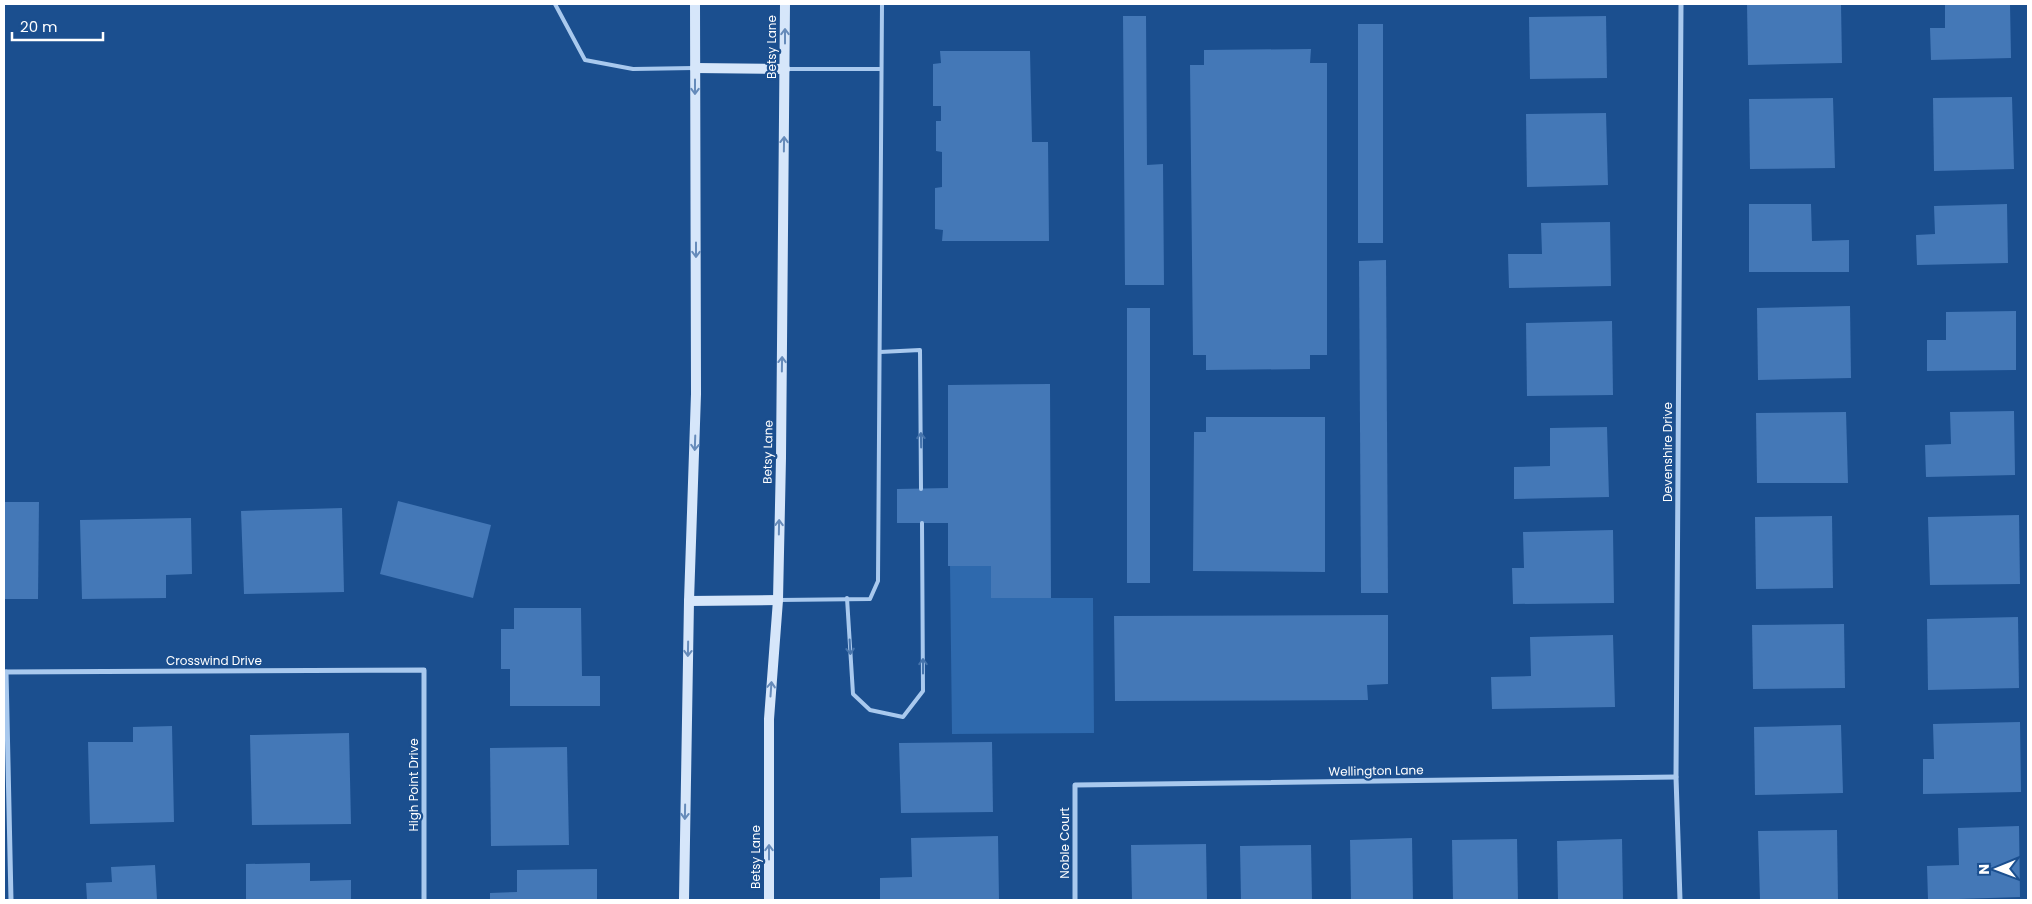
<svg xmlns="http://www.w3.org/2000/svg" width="2032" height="904" font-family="Poppins,sans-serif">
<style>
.green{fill:#2e69ad}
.building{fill:#4478b7}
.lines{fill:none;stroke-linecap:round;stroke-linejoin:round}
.lane{stroke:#a9c9ee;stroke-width:4}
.street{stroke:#a9c9ee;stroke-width:5}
.secondary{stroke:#d6e6fa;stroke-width:10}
.oneway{stroke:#668bba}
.oneway2{stroke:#4674ac}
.labels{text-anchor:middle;stroke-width:4.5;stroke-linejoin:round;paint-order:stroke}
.street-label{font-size:12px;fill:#fff;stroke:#1b4f8f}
</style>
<rect width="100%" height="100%" fill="#1b4f8f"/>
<polygon class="green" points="950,566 991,566 991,598 1093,598 1094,733 952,734"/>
<g class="building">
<polygon points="1747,4 1841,4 1842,63 1748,65"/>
<polygon points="1945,4 2010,4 2011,58 1931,60 1930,28 1945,28"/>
<polygon points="1123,16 1146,16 1147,165 1163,164 1164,285 1125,285"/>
<polygon points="1606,16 1607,78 1530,79 1529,17"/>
<rect x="1358" y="24" width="25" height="219"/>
<polygon points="1311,49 1310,63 1327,63 1327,355 1310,355 1310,369 1206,370 1206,355 1193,355 1190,65 1204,65 1204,50"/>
<polygon points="940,51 1030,51 1032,142 1048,142 1049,241 942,241 943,230 935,229 935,188 942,187 942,152 936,151 936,121 941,121 941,106 933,106 933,64 941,63"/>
<polygon points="2012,97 2014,169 1934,171 1933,98"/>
<polygon points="1833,98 1835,168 1750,169 1749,99"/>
<polygon points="1606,113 1608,185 1527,187 1526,114"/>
<polygon points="1749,204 1811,204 1812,241 1849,240 1849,272 1749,272"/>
<polygon points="2007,204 2008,263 1917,265 1916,235 1935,234 1934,206"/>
<polygon points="1610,222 1611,286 1509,288 1508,254 1542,254 1541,223"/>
<polygon points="1386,260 1388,593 1361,593 1359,261"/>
<polygon points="1850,306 1851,378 1758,380 1757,308"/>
<rect x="1127" y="308" width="23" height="275"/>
<polygon points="2016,311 2016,370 1927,371 1927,340 1946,340 1946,312"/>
<polygon points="1612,321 1613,395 1527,396 1526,323"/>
<polygon points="1050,384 1051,598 991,598 991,566 948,566 948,523 897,523 897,489 948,488 948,385"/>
<polygon points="2014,411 2015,475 1926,477 1925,445 1951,444 1950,412"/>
<polygon points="1846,412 1848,483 1757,483 1756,413"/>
<polygon points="1206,417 1325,417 1325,572 1193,571 1194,432 1206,432"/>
<polygon points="1607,427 1609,497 1514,499 1514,467 1550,466 1550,428"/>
<polygon points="398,501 491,525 473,598 380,574"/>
<polygon points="4,502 39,502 38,599 4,599"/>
<polygon points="342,508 344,592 244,594 241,511"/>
<polygon points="2019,515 2020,584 1930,585 1928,517"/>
<polygon points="1832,516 1833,588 1756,589 1755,517"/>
<polygon points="191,518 192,574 166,575 166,598 82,599 80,520"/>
<polygon points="1613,530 1614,603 1513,604 1512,568 1524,568 1523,532"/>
<polygon points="514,608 581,608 582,676 600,676 600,706 510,706 510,669 501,669 501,629 514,629"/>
<polygon points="1388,615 1388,684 1367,685 1368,700 1115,701 1114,616"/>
<polygon points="2018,617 2019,688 1928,690 1927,619"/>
<polygon points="1844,624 1845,688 1753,689 1752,625"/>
<polygon points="1613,635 1615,707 1492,709 1491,677 1531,676 1530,637"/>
<polygon points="2020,722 2021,792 1923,794 1923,759 1934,759 1933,724"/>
<polygon points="1841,725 1843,793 1755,795 1754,727"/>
<polygon points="172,726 174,822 90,824 88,742 133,742 133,727"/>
<polygon points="349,733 351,824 252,825 250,735"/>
<polygon points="992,742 993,812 901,813 899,743"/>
<polygon points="567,747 569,845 491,846 490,748"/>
<polygon points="2019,826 2020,897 1928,900 1927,866 1959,865 1958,828"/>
<polygon points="1837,830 1838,900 1760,900 1758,831"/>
<polygon points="998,836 999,900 880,900 880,878 912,877 911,838"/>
<polygon points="1412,838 1413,900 1351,900 1350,840"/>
<polygon points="1517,839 1518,900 1453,900 1452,840"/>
<polygon points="1622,839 1623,900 1558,900 1557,841"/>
<polygon points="1206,844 1207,900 1132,900 1131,845"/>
<polygon points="1311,845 1312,900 1241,900 1240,846"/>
<polygon points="310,863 310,881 351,880 351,900 246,900 246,864"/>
<polygon points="155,865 157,900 87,900 86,883 112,882 111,867"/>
<polygon points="597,869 597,900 490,900 490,893 517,892 517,870"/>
</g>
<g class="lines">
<g class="lane">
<polyline points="555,4 585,60 633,69 694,68"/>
<polyline points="786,69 881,69"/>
<polyline points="880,352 920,350 921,489"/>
<polyline points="847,598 853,694 870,710 903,717 923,691 922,523"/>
<polyline points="779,600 870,599 878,581 882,4"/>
</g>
<g class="street">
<polyline points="4,672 424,670 424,900"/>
<polyline points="6,672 11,900"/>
<polyline points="1075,900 1075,785 1676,777"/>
<polyline points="1680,900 1676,777 1681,4"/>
</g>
<g class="secondary">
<polyline points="695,68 785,69"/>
<polyline points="689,601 778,600"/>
<polyline points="684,900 689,601 696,394 695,4"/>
<polyline points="769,900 769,719 778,600 781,458 785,4"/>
</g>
</g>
<defs><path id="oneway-shaft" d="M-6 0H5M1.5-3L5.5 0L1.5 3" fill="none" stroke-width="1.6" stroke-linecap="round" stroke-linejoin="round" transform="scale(1.25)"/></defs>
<g class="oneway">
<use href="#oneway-shaft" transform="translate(785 36) rotate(-90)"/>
<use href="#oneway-shaft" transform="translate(695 87) rotate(90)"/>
<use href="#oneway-shaft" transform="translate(784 144) rotate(-89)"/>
<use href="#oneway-shaft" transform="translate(696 250) rotate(90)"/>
<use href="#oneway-shaft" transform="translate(782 364) rotate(-89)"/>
<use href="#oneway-shaft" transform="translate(695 443) rotate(92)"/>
<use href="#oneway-shaft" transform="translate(779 527) rotate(-89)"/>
<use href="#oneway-shaft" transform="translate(688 649) rotate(91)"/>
<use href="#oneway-shaft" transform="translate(771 689) rotate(-86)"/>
<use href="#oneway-shaft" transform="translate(685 812) rotate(91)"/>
<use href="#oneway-shaft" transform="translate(769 852) rotate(-90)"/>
</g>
<g class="oneway2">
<use href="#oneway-shaft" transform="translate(921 440) rotate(-91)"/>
<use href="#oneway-shaft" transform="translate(850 647) rotate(87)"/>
<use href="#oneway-shaft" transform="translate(923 666) rotate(-90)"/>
</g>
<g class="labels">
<g class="street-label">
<text transform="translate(772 47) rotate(-90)" y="4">Betsy Lane</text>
<text transform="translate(768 452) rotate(-89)" y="4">Betsy Lane</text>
<text transform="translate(1668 452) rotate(-90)" y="4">Devenshire Drive</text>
<text x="214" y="665">Crosswind Drive</text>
<text transform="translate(1376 771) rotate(-1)" y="4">Wellington Lane</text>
<text transform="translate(414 785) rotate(-90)" y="4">High Point Drive</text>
<text transform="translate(1065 843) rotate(-90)" y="4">Noble Court</text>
<text transform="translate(756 857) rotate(-90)" y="4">Betsy Lane</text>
</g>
</g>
<rect width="2032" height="904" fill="none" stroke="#ffffff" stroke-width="10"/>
<g transform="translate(1997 869) rotate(269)" stroke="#1b4f8f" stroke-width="4" paint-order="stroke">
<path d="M0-4L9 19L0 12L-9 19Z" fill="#ffffff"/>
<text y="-8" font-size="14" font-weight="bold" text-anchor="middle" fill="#ffffff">N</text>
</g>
<path d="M12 32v8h91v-8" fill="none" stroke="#ffffff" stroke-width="2.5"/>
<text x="20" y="32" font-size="15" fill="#ffffff" stroke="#1b4f8f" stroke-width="4" paint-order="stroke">20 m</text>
</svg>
